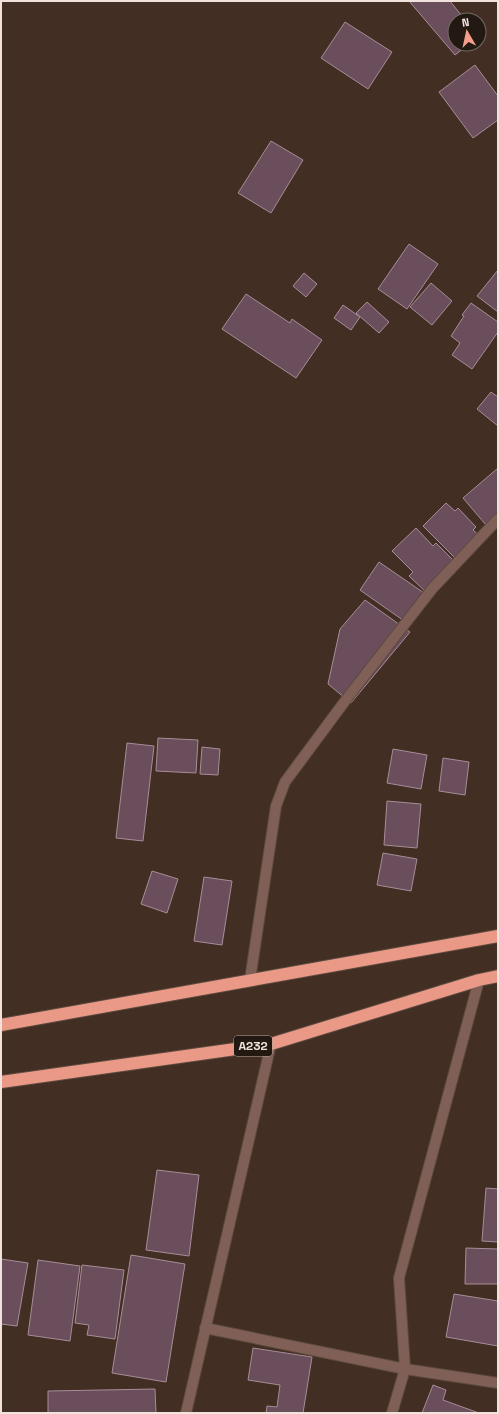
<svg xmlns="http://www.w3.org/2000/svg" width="499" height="1414" font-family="'Space Grotesk',sans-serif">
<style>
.building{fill:#6a4e5b;stroke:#a88d99}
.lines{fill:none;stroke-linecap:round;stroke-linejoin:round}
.minor-casing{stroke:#5e4b40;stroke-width:12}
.highway-casing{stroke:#5e4b40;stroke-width:14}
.minor{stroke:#805f57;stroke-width:10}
.highway{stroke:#e99986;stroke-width:12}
.labels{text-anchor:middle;stroke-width:3.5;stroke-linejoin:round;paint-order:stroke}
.shield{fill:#221913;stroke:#b3a6a0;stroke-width:1}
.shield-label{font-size:12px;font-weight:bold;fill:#f1e3dc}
</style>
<rect width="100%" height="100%" fill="#422e22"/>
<g class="building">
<polygon points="409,1 450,1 465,20 455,20 455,44 469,44 455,55"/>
<polygon points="345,22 392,52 368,89 321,58"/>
<polygon points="475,65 498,96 498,120 473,138 439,92"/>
<polygon points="271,141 303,160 271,213 238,193"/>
<polygon points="409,244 438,264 407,309 378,289"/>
<polygon points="498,270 498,312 477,296"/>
<polygon points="304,273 317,284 306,297 293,286"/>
<polygon points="431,283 452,301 432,325 410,307"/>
<polygon points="246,294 290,323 292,319 322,340 296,378 222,329"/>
<polygon points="367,302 389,322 379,333 356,313"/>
<polygon points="471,303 498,322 498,332 472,369 452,355 460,343 451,336 464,316 462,315"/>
<polygon points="343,305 360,317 351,330 334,318"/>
<polygon points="491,392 498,397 498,426 477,409"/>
<polygon points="498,468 498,514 486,525 463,498"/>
<polygon points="446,503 455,511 458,508 476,527 473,530 482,538 458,561 423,526"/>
<polygon points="416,528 433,546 436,543 459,566 429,595 409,576 413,572 392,551"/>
<polygon points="379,562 427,595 407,623 360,590"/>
<polygon points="365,600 410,632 351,703 328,684 340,629"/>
<polygon points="158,738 198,740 196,773 156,771"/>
<polygon points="127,743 154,746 143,841 116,838"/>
<polygon points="202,747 220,749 218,775 200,774"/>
<polygon points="393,749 427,755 421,789 387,783"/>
<polygon points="443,758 469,762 465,795 439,791"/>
<polygon points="387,801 421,804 417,848 384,845"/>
<polygon points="383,853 417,859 411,891 377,885"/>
<polygon points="152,871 178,879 167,913 141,904"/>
<polygon points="204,877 232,881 222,945 194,941"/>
<polygon points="157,1170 199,1175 189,1256 146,1250"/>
<polygon points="486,1188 498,1189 498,1242 482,1241"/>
<polygon points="466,1248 498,1249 498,1284 465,1284"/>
<polygon points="131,1255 185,1264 166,1382 112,1373"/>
<polygon points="1,1259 28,1263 17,1326 1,1324"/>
<polygon points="38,1260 80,1266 70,1341 28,1335"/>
<polygon points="82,1265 124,1270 115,1339 87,1335 89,1325 75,1323"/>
<polygon points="454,1294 498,1301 498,1346 446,1337"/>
<polygon points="253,1348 312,1357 303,1413 266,1413 267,1406 277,1407 280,1385 248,1380"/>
<polygon points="433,1385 446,1390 443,1400 479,1413 422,1413"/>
<polygon points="155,1389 156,1413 48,1413 48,1391"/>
</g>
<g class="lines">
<defs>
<g id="minor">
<polyline points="250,980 276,806 285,782 348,697 432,589 498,519"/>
<polyline points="205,1328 405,1369 498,1383"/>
<polyline points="186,1413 271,1044"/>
<polyline points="392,1413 405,1369 399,1278 479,980"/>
</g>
<g id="highway">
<polyline points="1,1025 498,936"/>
<polyline points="1,1082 271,1044 479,980 498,976"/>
</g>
</defs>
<use href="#minor" class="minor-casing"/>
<use href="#highway" class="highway-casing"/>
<use href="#minor" class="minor"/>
<use href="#highway" class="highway"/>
</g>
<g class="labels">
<rect class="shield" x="234" y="1036" width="38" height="20" rx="3"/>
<g class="shield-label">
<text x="253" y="1050">A232</text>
</g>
</g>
<rect width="499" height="1414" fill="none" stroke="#f1e3dc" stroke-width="4"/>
<g transform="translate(467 32) rotate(351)"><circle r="19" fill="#221913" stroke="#756a63"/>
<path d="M0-3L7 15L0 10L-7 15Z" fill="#f49d8d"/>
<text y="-6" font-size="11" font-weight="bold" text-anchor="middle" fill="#f1e3dc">N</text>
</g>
</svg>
